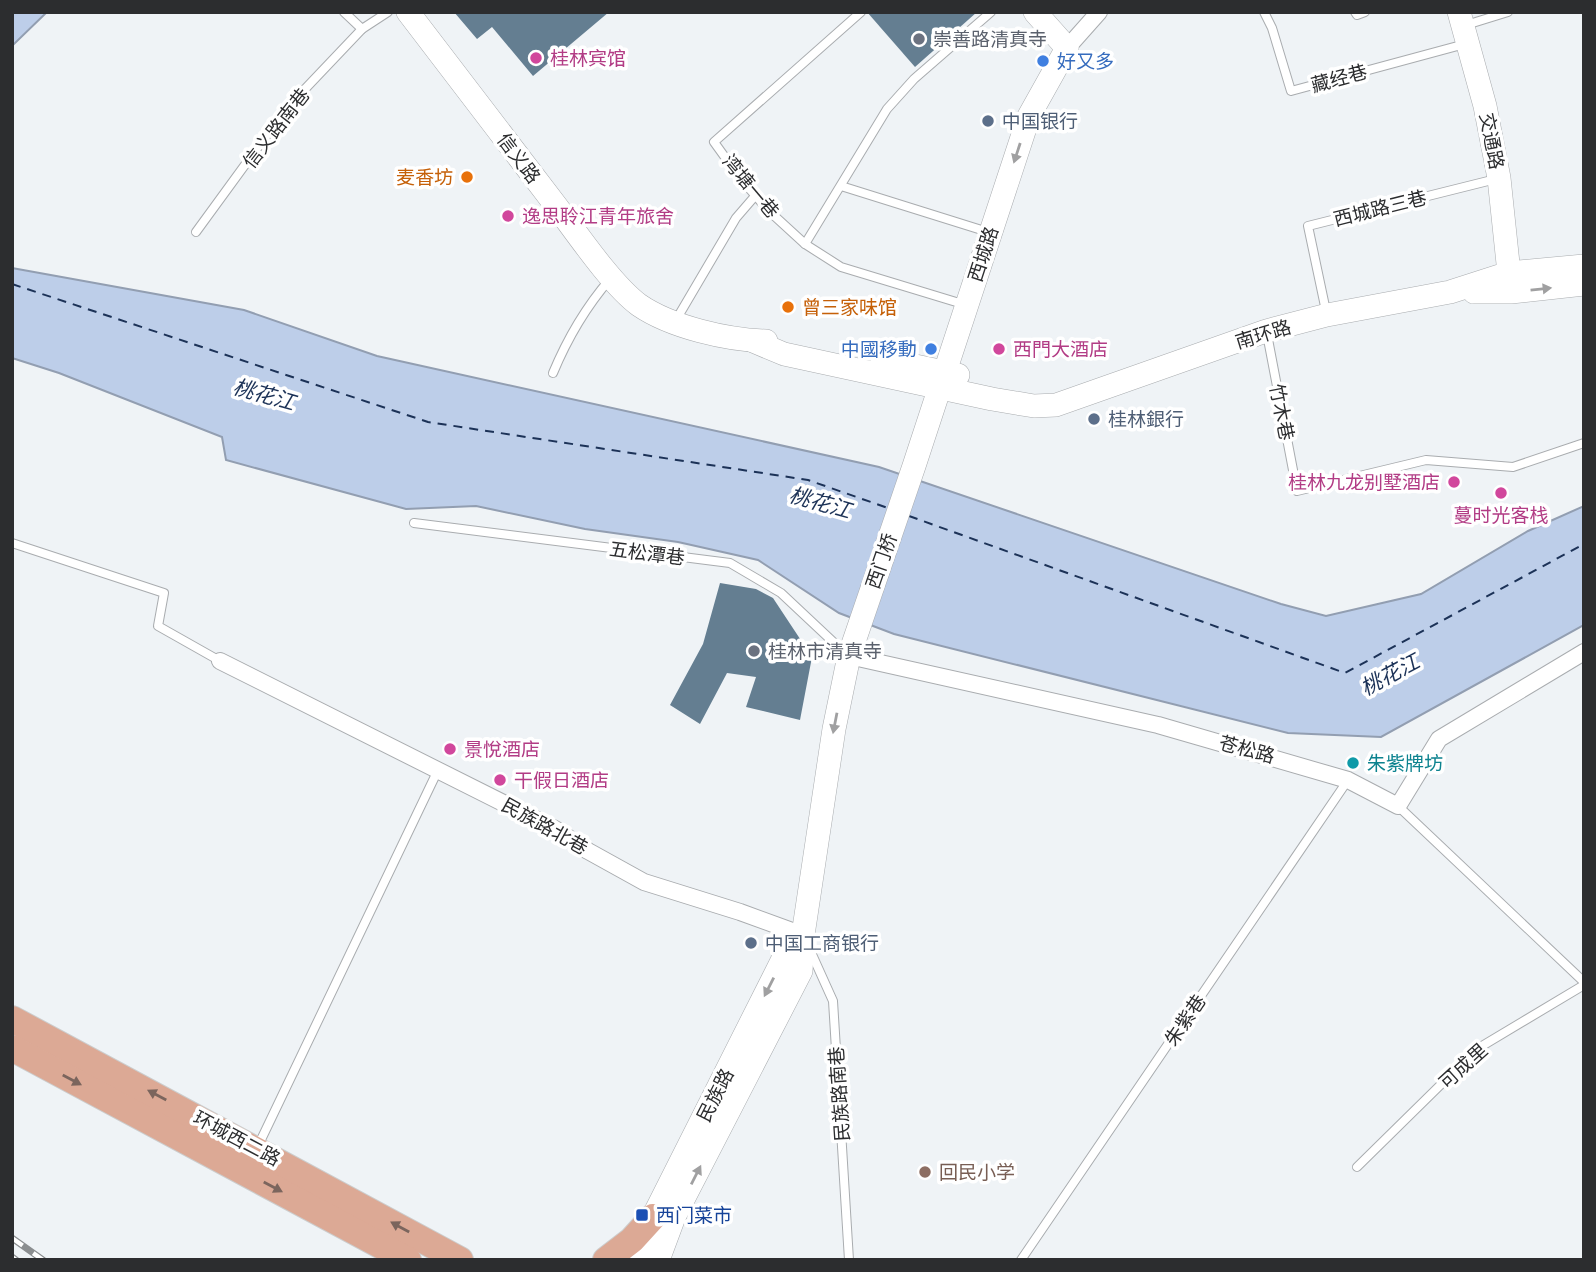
<svg xmlns="http://www.w3.org/2000/svg" width="1596" height="1272" font-family="Georgia,'Noto Sans SC',serif">
<style>
.water{fill:#bdcee9;stroke:#929eb1;stroke-width:2}
.lines{fill:none;stroke-linecap:round;stroke-linejoin:round}
.ferry{stroke:#1c3257;stroke-width:2;stroke-dasharray:9 7;stroke-linecap:butt}
.building{fill:#647e91}
.lane-casing{stroke:#a9acaf;stroke-width:10}
.street-casing{stroke:#a9acaf;stroke-width:18}
.secondary-casing{stroke:#a9acaf;stroke-width:24}
.primary-casing{stroke:#cccdcd;stroke-width:28}
.lane{stroke:#fff;stroke-width:8}
.street{stroke:#fff;stroke-width:16}
.secondary{stroke:#fff;stroke-width:23}
.primary{stroke:#dca995;stroke-width:26}
.rail-casing{stroke:#8b8e90;stroke-width:7}
.rail{stroke:#fff;stroke-width:4.5;stroke-dasharray:13;stroke-linecap:butt}
.oneway{fill:#a0a0a1}
.oneway2{fill:#7b655d}
.worship-dot{fill:#6b7280;stroke:#fff;stroke-width:2.5}
.hotel-dot{fill:#d1479c;stroke:#fff;stroke-width:2.5}
.shop-dot{fill:#3f7fe0;stroke:#fff;stroke-width:2.5}
.service-dot{fill:#5c6f8a;stroke:#fff;stroke-width:2.5}
.food-dot{fill:#e8710a;stroke:#fff;stroke-width:2.5}
.culture-dot{fill:#0f9aa8;stroke:#fff;stroke-width:2.5}
.education-dot{fill:#8d6e63;stroke:#fff;stroke-width:2.5}
.transit-dot{fill:#1a4fb4;stroke:#fff;stroke-width:2.5}
.labels{text-anchor:middle;stroke-width:7;stroke-linejoin:round;paint-order:stroke}
.worship-label{font-size:19px;fill:#5b616d;stroke:#fff;text-anchor:start}
.hotel-label{font-size:19px;fill:#b23c85;stroke:#fff;text-anchor:start}
.shop-label{font-size:19px;fill:#366cbe;stroke:#fff;text-anchor:start}
.street-label{font-size:19px;fill:#2c2d2f;stroke:#fff}
.service-label{font-size:19px;fill:#4e5e75;stroke:#fff;text-anchor:start}
.food-label{font-size:19px;fill:#c56008;stroke:#fff;text-anchor:end}
.culture-label{font-size:19px;fill:#0d838f;stroke:#fff;text-anchor:start}
.education-label{font-size:19px;fill:#785e54;stroke:#fff;text-anchor:start}
.transit-label{font-size:19px;fill:#164399;stroke:#fff;text-anchor:start}
.water-label{font-size:21px;font-style:italic;fill:#1c3257;stroke:#fff}
</style>
<rect width="100%" height="100%" fill="#eff3f6"/>
<g class="water">
<polygon points="12,12 47,12 12,46"/>
<polygon points="12,268 244,310 377,356 879,467 1281,604 1326,616 1421,594 1528,531 1584,506 1584,625 1381,737 1288,733 894,634 839,613 758,560 678,542 585,529 476,506 406,509 226,460 222,437 59,373 12,358"/>
</g>
<g class="lines">
<g class="ferry">
<polyline points="12,284 428,422 808,480 888,508"/>
<polyline points="909,516 1345,673 1584,544"/>
</g>
</g>
<g class="building">
<polygon points="454,12 609,12 533,76 492,27 477,39"/>
<polygon points="867,12 977,12 915,67"/>
<polygon points="720,583 756,589 773,598 812,657 800,720 746,707 756,677 727,673 700,724 670,705 703,644"/>
</g>
<g class="lines">
<defs>
<g id="lane">
<polyline points="344,12 362,29 388,12"/>
<polyline points="861,12 714,142 740,178 769,211 805,244 841,267 966,305"/>
<polyline points="1264,12 1272,28 1291,91 1465,44"/>
<polyline points="1355,12 1357,15 1365,12"/>
<polyline points="1466,25 1508,12"/>
<polyline points="841,186 988,232"/>
<polyline points="196,232 285,110 362,29"/>
<polyline points="805,244 887,109 914,79 991,12"/>
<polyline points="1326,311 1308,226 1496,179"/>
<polyline points="676,320 736,218 755,196"/>
<polyline points="1267,334 1297,491 1426,460 1513,467 1584,443"/>
<path d="M553 373C568 337 585 308 610 279"/>
<polyline points="414,523 730,563 781,593 846,654"/>
<polyline points="12,543 164,593 158,626 220,661"/>
<polyline points="1398,806 1584,982"/>
<polyline points="810,950 833,1001 849,1260"/>
<polyline points="258,1146 438,770"/>
<polyline points="1357,1167 1477,1049 1584,985"/>
<polyline points="1021,1260 1348,780"/>
</g>
<g id="street">
<polyline points="1067,48 1099,12"/>
<polyline points="849,656 1158,725 1348,780 1398,806 1439,739 1584,652"/>
<polyline points="220,661 555,829 588,851 644,882 740,912 803,935"/>
</g>
<g id="secondary">
<path d="M408 12C457 77 507 142 557 207 578 235 612 285 639 305 671 327 727 340 766 341"/>
<polyline points="1459,12 1485,106 1499,178 1509,273"/>
<polyline points="1474,292 1511,292 1584,284"/>
<polyline points="753,341 784,354 992,399 1034,406 1056,405 1266,331 1327,315 1450,292 1509,273 1584,266"/>
<polyline points="882,359 958,375"/>
<polyline points="634,1260 653,1217 782,961 803,935 834,729 849,656 914,466 1029,116 1067,48 1035,12"/>
<polyline points="658,1260 674,1217 801,971 803,935"/>
</g>
<g id="primary">
<polyline points="12,1019 460,1260"/>
<polyline points="12,1048 408,1260"/>
<polyline points="606,1260 632,1240 653,1217"/>
</g>
</defs>
<use href="#lane" class="lane-casing"/>
<use href="#street" class="street-casing"/>
<use href="#secondary" class="secondary-casing"/>
<use href="#primary" class="primary-casing"/>
<use href="#lane" class="lane"/>
<use href="#street" class="street"/>
<use href="#secondary" class="secondary"/>
<use href="#primary" class="primary"/>
<defs>
<g id="rail">
<polyline points="12,1238 43,1260"/>
<polyline points="12,1257 16,1260"/>
</g>
</defs>
<use href="#rail" class="rail-casing"/>
<use href="#rail" class="rail"/>
</g>
<defs><path id="oneway-solid" d="M-6-.8H1V-3.2L6.5 0L1 3.2V.8H-6Z" transform="scale(1.75)"/></defs>
<g class="oneway">
<use href="#oneway-solid" transform="translate(1017 153) rotate(108)"/>
<use href="#oneway-solid" transform="translate(1541 289) rotate(-6)"/>
<use href="#oneway-solid" transform="translate(835 723) rotate(101)"/>
<use href="#oneway-solid" transform="translate(769 987) rotate(117)"/>
<use href="#oneway-solid" transform="translate(696 1175) rotate(-63)"/>
</g>
<g class="oneway2">
<use href="#oneway-solid" transform="translate(72 1080) rotate(28)"/>
<use href="#oneway-solid" transform="translate(157 1095) rotate(-152)"/>
<use href="#oneway-solid" transform="translate(273 1187) rotate(28)"/>
<use href="#oneway-solid" transform="translate(400 1227) rotate(-151)"/>
</g>
<g class="worship-dot">
<circle cx="919" cy="39" r="7"/>
<circle cx="754" cy="651" r="7"/>
</g>
<g class="hotel-dot">
<circle cx="536" cy="58" r="7"/>
<circle cx="508" cy="216" r="7"/>
<circle cx="999" cy="349" r="7"/>
<circle cx="1454" cy="482" r="7"/>
<circle cx="1501" cy="493" r="7"/>
<circle cx="450" cy="749" r="7"/>
<circle cx="500" cy="780" r="7"/>
</g>
<g class="shop-dot">
<circle cx="1043" cy="61" r="7"/>
<circle cx="931" cy="349" r="7"/>
</g>
<g class="service-dot">
<circle cx="988" cy="121" r="7"/>
<circle cx="1094" cy="419" r="7"/>
<circle cx="751" cy="943" r="7"/>
</g>
<g class="food-dot">
<circle cx="467" cy="177" r="7"/>
<circle cx="788" cy="307" r="7"/>
</g>
<circle class="culture-dot" cx="1353" cy="763" r="7"/>
<circle class="education-dot" cx="925" cy="1172" r="7"/>
<rect class="transit-dot" x="635" y="1208" width="14" height="14" rx="3.5"/>
<g class="labels">
<g class="worship-label">
<text x="933" y="46">崇善路清真寺</text>
<text x="768" y="658">桂林市清真寺</text>
</g>
<g class="hotel-label">
<text x="550" y="65">桂林宾馆</text>
<text x="522" y="223">逸思聆江青年旅舍</text>
<text x="1013" y="356">西門大酒店</text>
<text x="1440" y="489" text-anchor="end">桂林九龙别墅酒店</text>
<text x="1501" y="522" text-anchor="middle">蔓时光客栈</text>
<text x="464" y="756">景悅酒店</text>
<text x="514" y="787">干假日酒店</text>
</g>
<g class="shop-label">
<text x="1057" y="68">好又多</text>
<text x="917" y="356" text-anchor="end">中國移動</text>
</g>
<g class="street-label">
<text transform="translate(1339 78) rotate(-15)" y="7">藏经巷</text>
<text transform="translate(276 128) rotate(-52)" y="7">信义路南巷</text>
<text transform="translate(1492 141) rotate(79)" y="7">交通路</text>
<text transform="translate(519 158) rotate(53)" y="7">信义路</text>
<text transform="translate(751 186) rotate(50)" y="7">湾塘一巷</text>
<text transform="translate(1380 208) rotate(-14)" y="7">西城路三巷</text>
<text transform="translate(983 254) rotate(-72)" y="7">西城路</text>
<text transform="translate(1263 334) rotate(-17)" y="7">南环路</text>
<text transform="translate(1282 412) rotate(79)" y="7">竹木巷</text>
<text transform="translate(647 553) rotate(7)" y="7">五松潭巷</text>
<text transform="translate(881 561) rotate(-71)" y="7">西门桥</text>
<text transform="translate(1247 749) rotate(15)" y="7">苍松路</text>
<text transform="translate(545 826) rotate(29)" y="7">民族路北巷</text>
<text transform="translate(1185 1020) rotate(-56)" y="7">朱紫巷</text>
<text transform="translate(1463 1066) rotate(-42)" y="7">可成里</text>
<text transform="translate(839 1094) rotate(-94)" y="7">民族路南巷</text>
<text transform="translate(715 1095) rotate(-63)" y="7">民族路</text>
<text transform="translate(237 1138) rotate(28)" y="7">环城西二路</text>
</g>
<g class="service-label">
<text x="1002" y="128">中国银行</text>
<text x="1108" y="426">桂林銀行</text>
<text x="765" y="950">中国工商银行</text>
</g>
<g class="food-label">
<text x="453" y="184">麦香坊</text>
<text x="802" y="314" text-anchor="start">曾三家味馆</text>
</g>
<g class="culture-label">
<text x="1367" y="770">朱紫牌坊</text>
</g>
<g class="education-label">
<text x="939" y="1179">回民小学</text>
</g>
<g class="transit-label">
<text x="656" y="1222">西门菜市</text>
</g>
<g class="water-label">
<text transform="translate(264 395) rotate(16)" y="7">桃花江</text>
<text transform="translate(820 503) rotate(16)" y="7">桃花江</text>
<text transform="translate(1390 675) rotate(-28)" y="7">桃花江</text>
</g>
</g>
<rect width="1596" height="1272" fill="none" stroke="#2c2d2f" stroke-width="28"/>
</svg>
